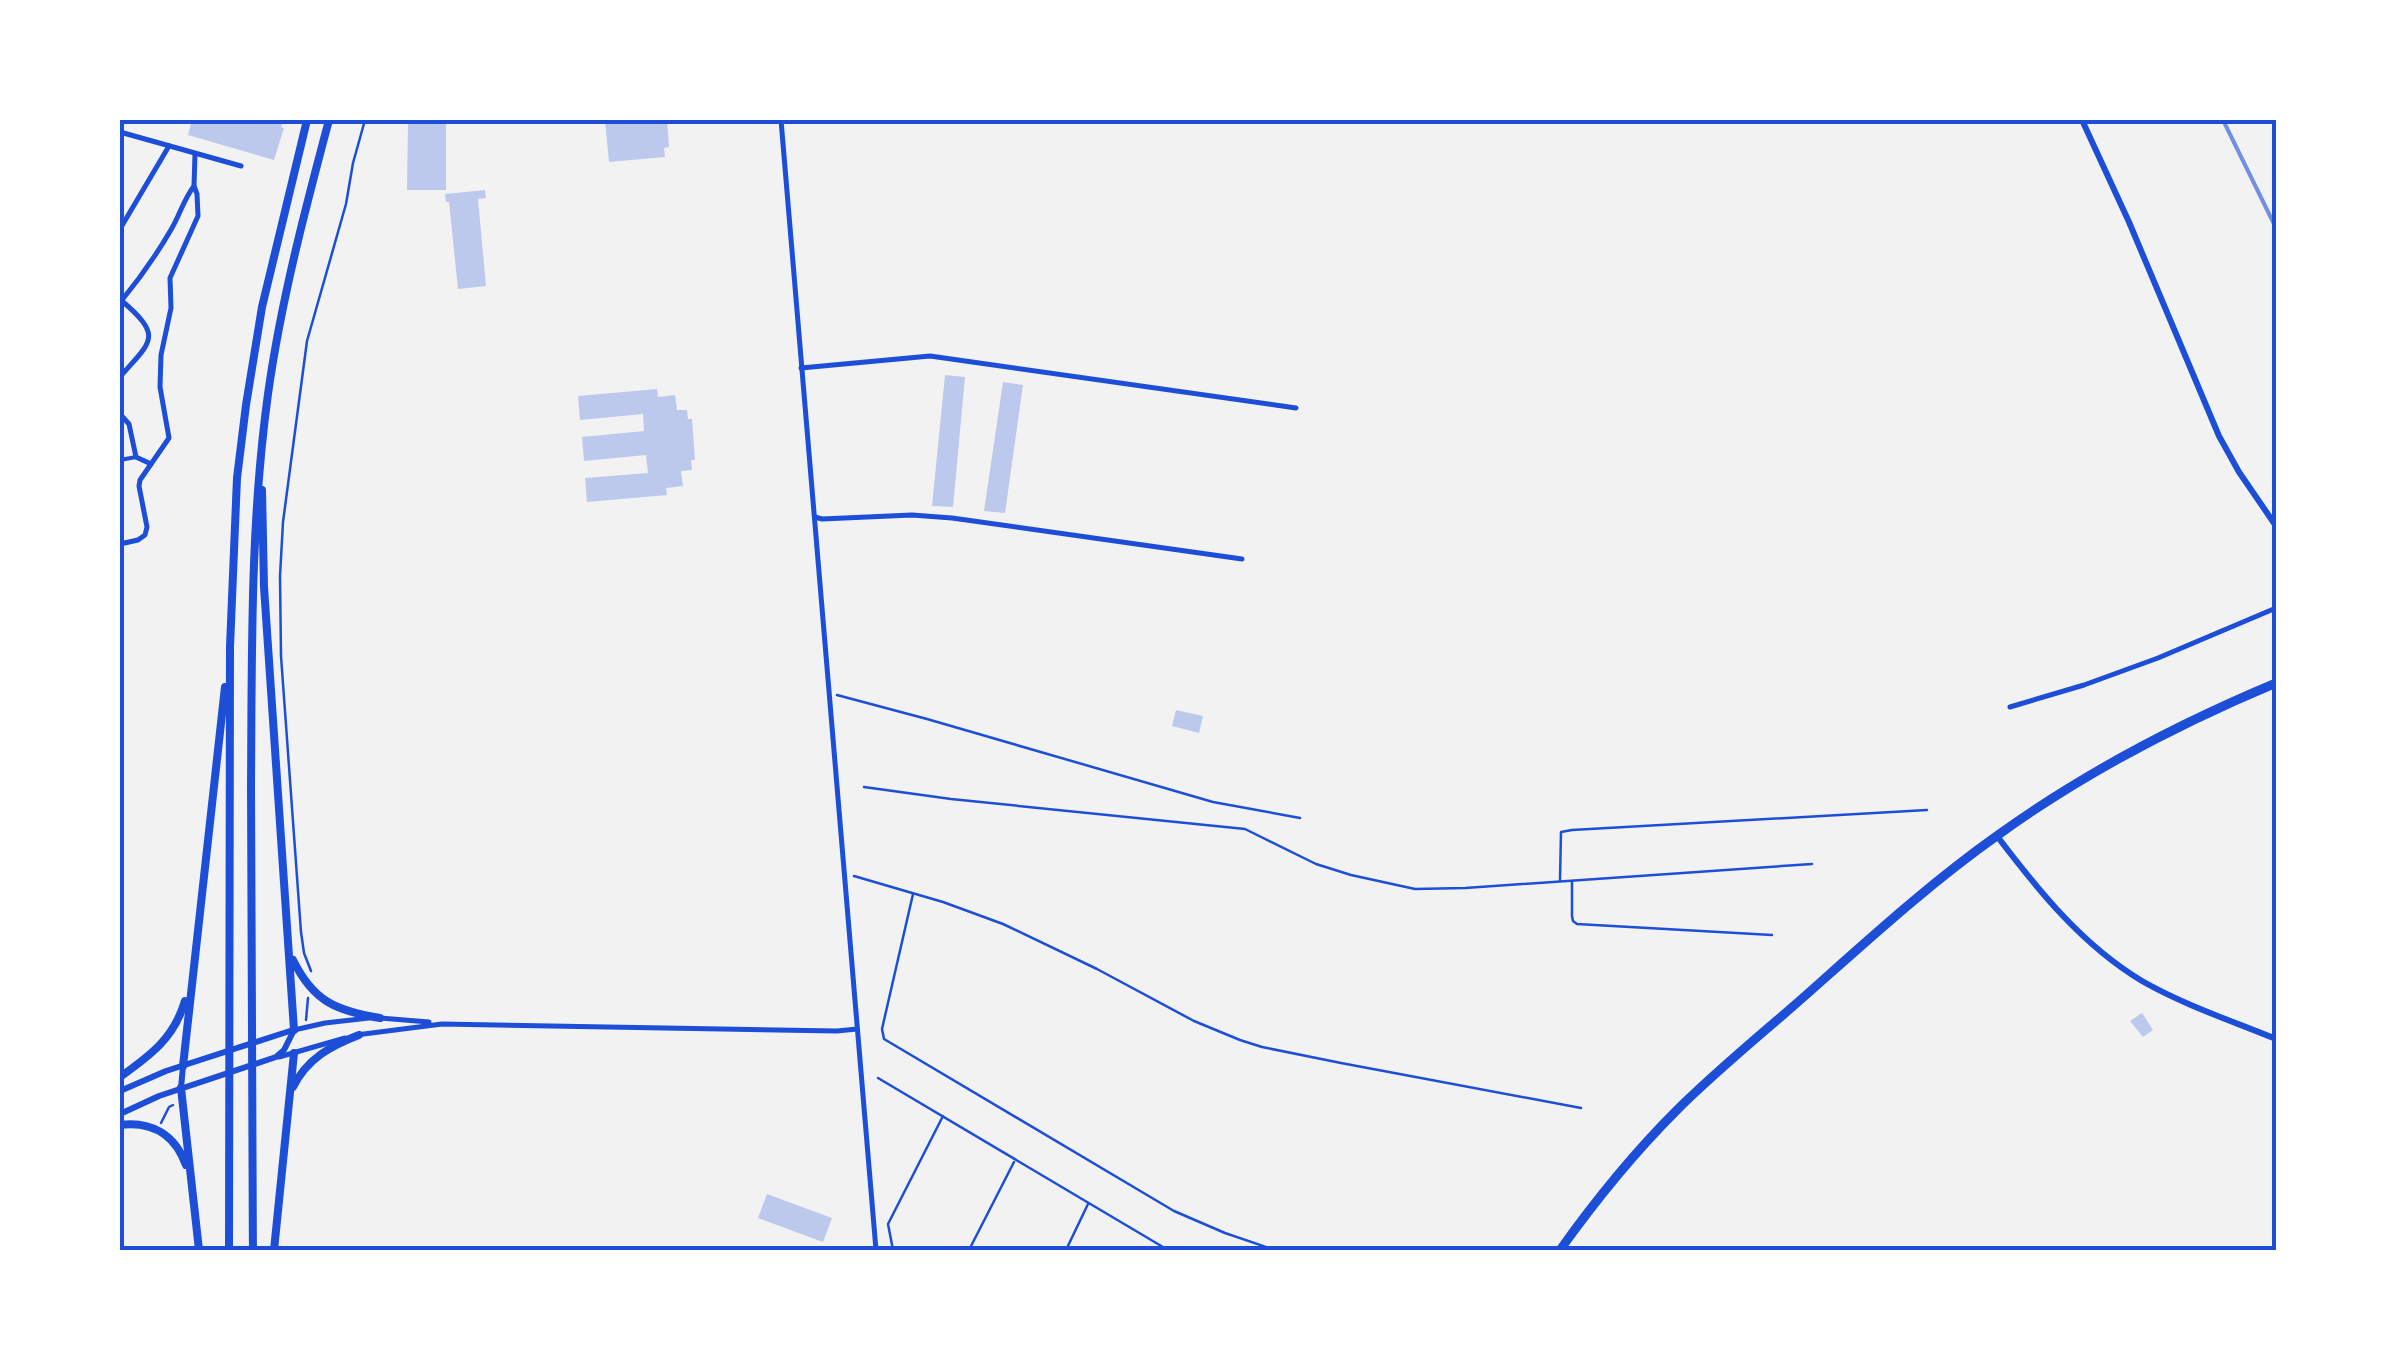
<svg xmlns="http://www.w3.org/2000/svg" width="2396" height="1370" font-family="'Public Sans',sans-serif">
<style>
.building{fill:#bdc9ec}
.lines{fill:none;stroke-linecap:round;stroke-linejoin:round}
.path{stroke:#1d4ed8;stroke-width:2.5}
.pedestrian{stroke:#1d4ed8;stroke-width:4}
.minor{stroke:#1d4ed8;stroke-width:5}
.tertiary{stroke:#1d4ed8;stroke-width:6}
.secondary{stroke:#1d4ed8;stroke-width:8}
.primary{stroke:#1d4ed8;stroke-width:9}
.rail{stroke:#7290e2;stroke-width:4}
.neatline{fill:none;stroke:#1d4ed8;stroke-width:4}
</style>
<rect width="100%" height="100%" fill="#f2f2f2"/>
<g class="building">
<polygon points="192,120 255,120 266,123 267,120 283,120 281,127 284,128 274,160 188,135"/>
<polygon points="408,120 446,120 446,190 407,190"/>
<polygon points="605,120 667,120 669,147 664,148 665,157 609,162"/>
<polygon points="485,190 486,198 478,199 486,286 458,289 449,202 446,202 445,194"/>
<polygon points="945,375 965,377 953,507 932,506"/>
<polygon points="1003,382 1023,385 1005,513 984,511"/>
<polygon points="657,389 658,397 675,395 677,410 687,410 688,419 692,419 695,460 691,460 692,470 681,471 683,486 666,488 667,495 587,502 585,478 648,473 646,455 584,461 582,437 644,431 643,414 580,420 578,396"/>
<polygon points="1176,710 1203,716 1199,733 1172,726"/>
<polygon points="2142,1013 2153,1030 2143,1037 2130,1021"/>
<polygon points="767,1194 832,1218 823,1242 758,1218"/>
</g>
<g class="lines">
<g class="path">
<polyline points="837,695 927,719 1213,802 1300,818"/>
<polyline points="864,787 951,799 1245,829 1316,864 1351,875 1415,889 1465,888 1812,864"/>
<polyline points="854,876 943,902 1003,924 1097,969 1194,1021 1240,1040 1262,1047 1341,1063 1581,1108"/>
<polyline points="1560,880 1561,832 1572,830 1927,810"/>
<polyline points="1572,882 1572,916 1573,921 1577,924 1772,935"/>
<polyline points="913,894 882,1029 884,1039 1174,1211 1225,1233 1275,1250"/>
<polyline points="311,971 304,953 301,932 281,656 280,576 283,522 307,341 346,204 353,163 365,120"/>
<polyline points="306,1020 308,998"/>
<polyline points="878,1078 1168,1250"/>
<polyline points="161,1123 169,1107 173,1105"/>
<polyline points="893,1250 888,1224 943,1116"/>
<polyline points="969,1250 1014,1162"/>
<polyline points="1066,1250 1088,1204"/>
</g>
<polyline class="pedestrian" points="120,460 136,457"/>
<g class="minor">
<polyline points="781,120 876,1250"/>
<polyline points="120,132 241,166"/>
<polyline points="120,229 169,146"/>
<path d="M122 300C141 277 157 254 172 228 180 214 184 199 194 186"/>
<polyline points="801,368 930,356 1296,408"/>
<path d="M120 377C151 341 164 337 122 301"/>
<polyline points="120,414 129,424 136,457 151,464"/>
<polyline points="815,517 822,519 912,515 952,518 1242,559"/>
<polyline points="120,544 138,540 145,535 147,527 139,486 140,480 169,438 160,387 161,355 171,308 170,278 198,216 197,194 194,186 195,154"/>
<polyline points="2010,707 2084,685 2158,658 2276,608"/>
<polyline points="380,1018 429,1022"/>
<polyline points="294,1030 325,1023 369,1018"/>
<polyline points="356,1035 442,1024 837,1031 857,1029"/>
<polyline points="279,1057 345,1038"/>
</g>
<g class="tertiary">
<polyline points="2082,120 2129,222 2219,436 2239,472 2276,526"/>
<path d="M1997 836C2038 890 2082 945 2142 981 2184 1005 2232 1021 2276 1039"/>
<polyline points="181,1088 183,1066"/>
<polyline points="120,1091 166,1071 293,1030"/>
<polyline points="120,1114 159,1096 276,1057 284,1050 294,1030"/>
</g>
<g class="secondary">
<polyline points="262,490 264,587 294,1030"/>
<path d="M293 960C313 1001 336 1011 380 1018"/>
<polyline points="183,1066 225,687"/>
<path d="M120 1077C151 1055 174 1038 185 1001"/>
<path d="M293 1087C307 1059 330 1046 359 1035"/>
<polyline points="181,1088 199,1250"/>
<path d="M120 1125C152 1121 175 1135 186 1165"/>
<polyline points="229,1250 230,647 237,478 246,405 262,307 307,120"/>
<path d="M253 1250C251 1096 251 942 251 787 252 656 250 524 268 394 281 301 305 210 329 120"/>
<polyline points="274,1250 294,1053"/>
</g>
<path class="primary" d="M1560 1250C1595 1201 1633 1154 1676 1111 1717 1070 1763 1033 1806 995 1868 940 1930 883 1998 835 2084 773 2178 724 2276 683"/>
<polyline class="rail" points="2223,120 2276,228"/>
</g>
<rect width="2396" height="1370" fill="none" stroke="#ffffff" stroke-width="245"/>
<rect x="122" y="122" width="2152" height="1126" class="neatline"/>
</svg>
